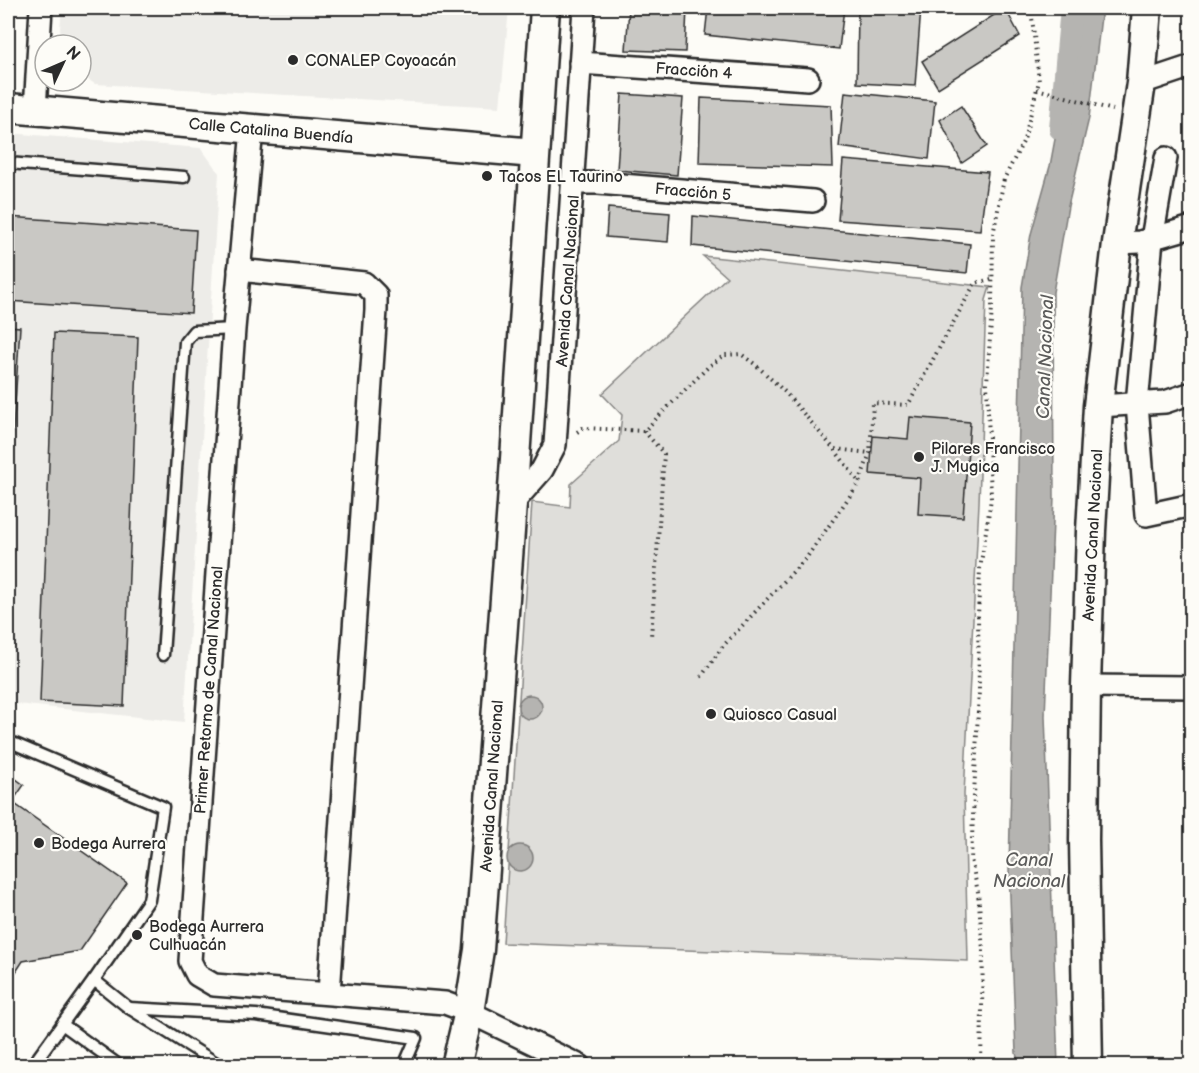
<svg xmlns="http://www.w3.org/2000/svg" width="1199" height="1073" font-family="'Balsamiq Sans',sans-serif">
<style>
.built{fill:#edece8}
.green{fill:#dfdeda;stroke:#858482;stroke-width:1.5}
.water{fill:#b5b4b1;stroke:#7e7d7b;stroke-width:1.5}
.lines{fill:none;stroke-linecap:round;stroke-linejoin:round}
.canal{stroke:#b5b4b1;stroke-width:22}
.building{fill:#c9c8c4;stroke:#2b2b2b;stroke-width:1.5}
.lane-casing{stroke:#2b2b2b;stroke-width:15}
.street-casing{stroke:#2b2b2b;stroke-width:26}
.secondary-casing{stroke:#2b2b2b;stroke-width:33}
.path{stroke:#2b2b2b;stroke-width:4;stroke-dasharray:1.5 4.5;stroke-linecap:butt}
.lane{stroke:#fdfcf7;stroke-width:10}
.street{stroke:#fdfcf7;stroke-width:21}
.secondary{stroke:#fdfcf7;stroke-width:28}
.poi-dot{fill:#2b2b2b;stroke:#fdfcf7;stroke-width:2}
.labels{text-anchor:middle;stroke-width:4.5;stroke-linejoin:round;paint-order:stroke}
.poi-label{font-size:16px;fill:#2b2b2b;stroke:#fdfcf7;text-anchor:start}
.street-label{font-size:16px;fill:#2b2b2b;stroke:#fdfcf7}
.water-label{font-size:18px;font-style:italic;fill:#5b5b5a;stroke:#fdfcf7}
</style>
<rect width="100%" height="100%" fill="#fdfcf7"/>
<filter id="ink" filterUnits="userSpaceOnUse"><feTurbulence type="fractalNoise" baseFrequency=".0167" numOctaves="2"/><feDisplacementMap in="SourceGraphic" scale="12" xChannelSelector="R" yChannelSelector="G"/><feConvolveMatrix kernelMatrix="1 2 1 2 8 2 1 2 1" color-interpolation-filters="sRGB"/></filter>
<g filter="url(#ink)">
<g class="built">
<polygon points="62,8 509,8 500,107 95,84 81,75 81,45 62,45 60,28"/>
<polygon points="8,133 201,148 219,173 184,722 8,703"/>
</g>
<polygon class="green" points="703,256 990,287 986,300 979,503 964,794 968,961 503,943 532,502 570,507 571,484 619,441 622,415 602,394 727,277"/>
<g class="water">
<polygon points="1076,8 1102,8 1089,118 1068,206 1053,292 1054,497 1045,716 1058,1065 1019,1065 1016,1053 1009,870 1022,287 1031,234 1050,166 1066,80"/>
<circle cx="530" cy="707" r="12"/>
<circle cx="520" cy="858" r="13"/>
</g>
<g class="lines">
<polyline class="canal" points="1060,129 1071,8"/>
</g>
<g class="building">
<polygon points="629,8 687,8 685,52 626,50"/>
<polygon points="708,8 844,8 839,49 705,35"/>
<polygon points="858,8 921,8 915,86 857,83"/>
<polygon points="929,8 993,8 993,12"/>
<polygon points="1005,8 1020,36 938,88 922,61"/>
<polygon points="845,92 935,101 929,159 839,147"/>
<polygon points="622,94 683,98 677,175 617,170"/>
<polygon points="701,98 831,105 833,167 699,163"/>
<polygon points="961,106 987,146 962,163 940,120"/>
<polygon points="843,160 988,172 980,230 838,220"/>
<polygon points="608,208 670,213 668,242 606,237"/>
<polygon points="693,216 970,244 967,273 692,246"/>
<polygon points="8,217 196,230 191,313 8,301"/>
<polygon points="8,326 20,327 8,510"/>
<polygon points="54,333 138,337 124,706 40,702"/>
<polygon points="910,417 970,422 963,517 918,514 920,478 870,474 873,436 908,439"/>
<polygon points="8,773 24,785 12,802 127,883 80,951 23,961 8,984"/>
</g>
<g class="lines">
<defs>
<g id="lane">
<polyline points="8,163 184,177"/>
<polyline points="163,655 185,342 194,331 234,329"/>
<polyline points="8,741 163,807 149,900 94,980"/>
<polyline points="129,1008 256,1015 416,1038 404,1066"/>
<polyline points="62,1024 120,1066"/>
<polyline points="32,1066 94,980 129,1008 221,1066"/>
</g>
<g id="street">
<polyline points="580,63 808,79"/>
<polyline points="1141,83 1192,66"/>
<polyline points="35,110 41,8"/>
<polyline points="252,129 234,329 190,961 197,975 214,985 445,1003 469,1012 580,1066"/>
<polyline points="1166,158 1152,239 1137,404 1146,515 1192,505"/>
<polyline points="573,183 598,183 813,201"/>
<polyline points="1117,243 1140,242 1192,227"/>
<polyline points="239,270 364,283 376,295 376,310 329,993"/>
<polyline points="1098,406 1165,402 1192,393"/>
<polyline points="512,504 542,470 555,445 584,8"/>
<polyline points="1086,686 1192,687"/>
</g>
<g id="secondary">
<polyline points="8,108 535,153"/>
<polyline points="456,1066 469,1012 479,950 512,504 545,8"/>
<polyline points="1088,1066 1084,840 1086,686 1091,531 1098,406 1117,243 1141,83 1147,8"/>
</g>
</defs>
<use href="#lane" class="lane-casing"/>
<use href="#street" class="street-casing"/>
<use href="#secondary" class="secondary-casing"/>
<g class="path">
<polyline points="1037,89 1113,110"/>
<polyline points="644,431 664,454 651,637"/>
<polyline points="577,432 583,428 644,431 709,366 725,355 741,354 756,365 785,392 834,449 859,482"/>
<polyline points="835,449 870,453"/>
<polyline points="701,677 723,646 807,557 859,483 870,453 873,403 908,405 975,283 992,279"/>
<polyline points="981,1066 983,950 978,892 971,859 979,690 978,616 980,569 991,499 987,383 992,307 993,235 1004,179 1024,140 1039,81 1031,8"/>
</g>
<use href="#lane" class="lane"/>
<use href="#street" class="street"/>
<use href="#secondary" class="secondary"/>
</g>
</g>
<g class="poi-dot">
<circle cx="293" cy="60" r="6"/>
<circle cx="487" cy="176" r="6"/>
<circle cx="919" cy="457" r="6"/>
<circle cx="711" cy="714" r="6"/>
<circle cx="39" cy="843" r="6"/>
<circle cx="137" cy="935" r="6"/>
</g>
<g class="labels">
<g class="poi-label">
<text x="305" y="66">CONALEP Coyoacán</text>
<text x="499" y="182">Tacos EL Taurino</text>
<text x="931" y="454">Pilares Francisco<tspan x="931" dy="18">J. Mugica</tspan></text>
<text x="723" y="720">Quiosco Casual</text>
<text x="51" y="849">Bodega Aurrera</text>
<text x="149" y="932">Bodega Aurrera<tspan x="149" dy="18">Culhuacán</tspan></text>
</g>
<g class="street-label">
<text transform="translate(694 70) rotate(4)" y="6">Fracción 4</text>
<text transform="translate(271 130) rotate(5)" y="6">Calle Catalina Buendía</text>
<text transform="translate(693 191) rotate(5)" y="6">Fracción 5</text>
<text transform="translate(567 281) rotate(-86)" y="6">Avenida Canal Nacional</text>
<text transform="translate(1092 535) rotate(-87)" y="6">Avenida Canal Nacional</text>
<text transform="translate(208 690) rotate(-86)" y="6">Primer Retorno de Canal Nacional</text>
<text transform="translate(491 786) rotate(-86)" y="6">Avenida Canal Nacional</text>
</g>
<g class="water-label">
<text transform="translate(1045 357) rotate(-88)" y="6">Canal Nacional</text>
<text x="1029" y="866">Canal<tspan x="1029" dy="21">Nacional</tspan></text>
</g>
</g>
<rect width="1199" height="1073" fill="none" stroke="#fdfcf7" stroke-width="30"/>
<rect x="15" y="15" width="1169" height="1043" fill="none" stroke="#2b2b2b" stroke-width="2" filter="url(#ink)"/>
<g transform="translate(63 63) rotate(46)"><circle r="28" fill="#fdfcf7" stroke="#a9a8a5" stroke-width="1.5"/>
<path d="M0-4.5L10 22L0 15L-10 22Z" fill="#2b2b2b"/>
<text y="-9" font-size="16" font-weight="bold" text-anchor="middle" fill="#2b2b2b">N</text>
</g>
</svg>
